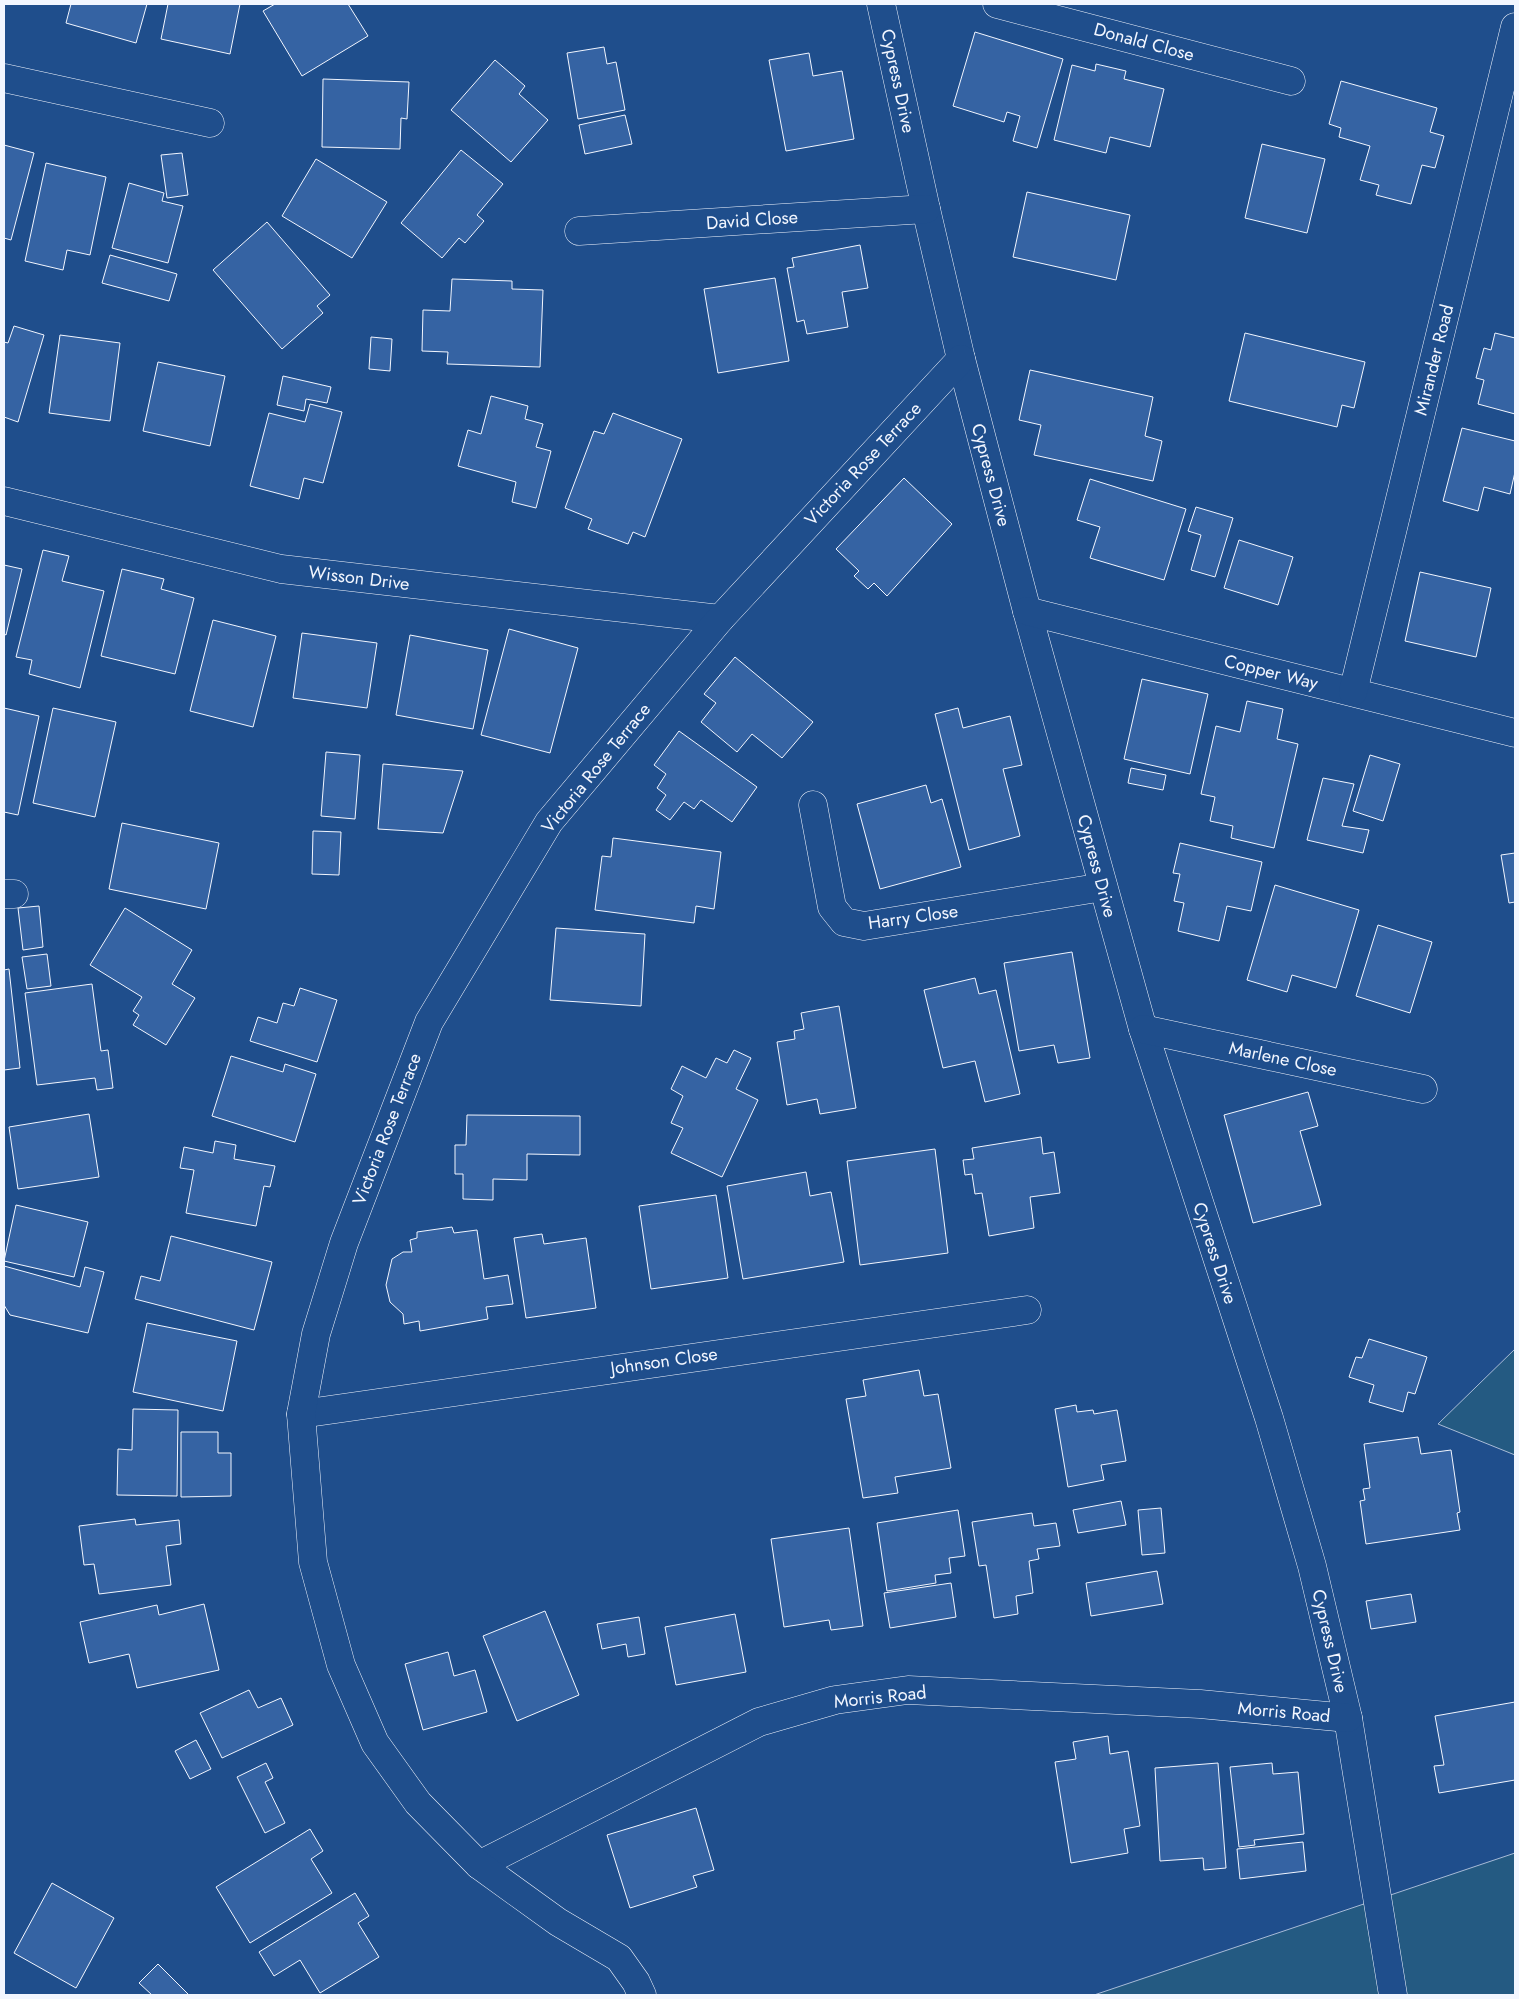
<svg xmlns="http://www.w3.org/2000/svg" width="1519" height="1999" font-family="Jost,sans-serif">
<style>
.green{fill:#245a82;stroke:#a8bbd7}
.building{fill:#3563a3;stroke:#f2f6ff}
.lines{fill:none;stroke-linecap:round;stroke-linejoin:round}
.street-casing{stroke:#f2f6ff;stroke-width:29}
.street{stroke:#1f4e8c;stroke-width:28}
.labels{text-anchor:middle;stroke-width:4;stroke-linejoin:round;paint-order:stroke}
.street-label{font-size:18px;fill:#f2f6ff;stroke:#1f4e8c}
</style>
<rect width="100%" height="100%" fill="#1f4e8c"/>
<g class="green">
<polygon points="1515,1349 1515,1455 1438,1424"/>
<polygon points="1515,1853 1515,1995 1094,1995"/>
</g>
<g class="building">
<polygon points="71,4 147,4 136,43 66,23"/>
<polygon points="168,4 240,4 230,54 161,39"/>
<polygon points="275,4 348,4 368,36 302,76 263,11"/>
<polygon points="975,32 1063,59 1037,148 1013,141 1020,116 1007,112 1004,122 953,106"/>
<polygon points="604,47 607,64 616,62 625,110 578,119 567,53"/>
<polygon points="809,53 813,76 842,71 854,139 786,151 769,60"/>
<polygon points="495,60 525,86 519,94 548,120 511,162 451,110"/>
<polygon points="1096,64 1126,71 1124,79 1164,89 1150,147 1110,137 1106,153 1054,140 1072,65 1095,71"/>
<polygon points="323,79 409,82 407,119 401,118 400,149 322,147"/>
<polygon points="1341,81 1437,108 1430,132 1444,136 1435,168 1422,165 1411,204 1376,195 1379,185 1360,180 1370,146 1339,137 1341,128 1329,124"/>
<polygon points="625,115 632,144 585,154 579,125"/>
<polygon points="1262,144 1325,159 1307,233 1245,218"/>
<polygon points="4,145 34,153 11,240 4,238"/>
<polygon points="461,150 503,184 477,215 484,221 465,243 459,238 442,258 401,223"/>
<polygon points="182,153 188,195 167,198 161,155"/>
<polygon points="316,159 387,202 352,258 282,216"/>
<polygon points="46,163 106,177 90,255 67,250 63,270 25,261"/>
<polygon points="129,183 164,193 162,201 183,206 168,263 112,248"/>
<polygon points="1027,192 1130,215 1116,280 1013,257"/>
<polygon points="267,222 330,295 317,306 323,313 282,349 213,270"/>
<polygon points="860,245 868,288 842,292 848,327 807,334 804,320 797,322 787,268 794,267 792,258"/>
<polygon points="110,255 177,274 169,301 102,283"/>
<polygon points="775,278 789,361 718,373 704,289"/>
<polygon points="452,279 512,281 512,289 543,290 540,367 447,364 448,352 422,351 423,310 450,311"/>
<polygon points="14,326 44,335 18,422 4,417 4,342 8,343"/>
<polygon points="1245,333 1365,362 1354,408 1342,405 1337,427 1229,401"/>
<polygon points="1495,333 1515,338 1515,414 1478,404 1484,380 1476,378 1484,348 1491,350"/>
<polygon points="60,335 120,343 110,421 49,413"/>
<polygon points="371,337 392,339 390,371 369,369"/>
<polygon points="158,362 225,376 210,446 143,431"/>
<polygon points="1030,370 1153,397 1145,436 1162,441 1153,481 1034,455 1041,425 1019,420"/>
<polygon points="283,376 331,387 327,403 306,399 304,411 277,405"/>
<polygon points="491,396 528,406 525,419 543,424 536,447 551,451 536,508 512,502 516,482 458,466 468,430 481,434"/>
<polygon points="310,404 342,412 323,483 304,478 299,499 250,486 269,413 305,422"/>
<polygon points="613,413 682,439 645,537 633,532 628,544 588,529 592,519 565,508 594,431 604,434"/>
<polygon points="1462,428 1515,441 1515,472 1510,494 1484,487 1478,511 1443,501"/>
<polygon points="904,478 952,524 887,596 874,583 868,589 854,576 859,571 836,549"/>
<polygon points="1090,479 1186,509 1164,580 1090,558 1100,527 1077,520"/>
<polygon points="1196,507 1233,518 1215,577 1191,570 1201,535 1188,531"/>
<polygon points="1239,540 1293,557 1278,605 1224,588"/>
<polygon points="43,550 69,556 62,581 104,591 80,688 29,674 32,660 16,657"/>
<polygon points="4,565 22,569 6,635 4,634"/>
<polygon points="122,569 164,579 161,589 194,598 175,674 101,656"/>
<polygon points="1420,572 1491,588 1476,657 1405,641"/>
<polygon points="213,620 276,636 253,727 190,711"/>
<polygon points="509,629 578,648 550,753 481,735"/>
<polygon points="302,633 377,643 367,708 293,698"/>
<polygon points="410,635 488,650 473,729 396,715"/>
<polygon points="735,657 813,722 782,758 752,734 737,752 701,722 716,703 704,694"/>
<polygon points="1142,679 1208,694 1190,774 1124,759"/>
<polygon points="1247,701 1283,709 1277,739 1298,744 1274,848 1231,838 1233,826 1210,821 1215,797 1201,794 1216,726 1240,732"/>
<polygon points="4,708 39,716 18,815 4,812"/>
<polygon points="53,708 116,722 95,817 33,803"/>
<polygon points="958,708 963,728 1010,716 1022,765 1003,769 1020,836 969,850 935,714"/>
<polygon points="679,731 757,787 732,822 701,800 694,809 684,802 670,820 656,810 666,795 657,788 666,774 654,765"/>
<polygon points="326,752 360,755 355,819 321,816"/>
<polygon points="1370,755 1400,764 1383,821 1353,811"/>
<polygon points="383,764 463,771 443,833 378,829"/>
<polygon points="1131,768 1166,775 1163,790 1128,783"/>
<polygon points="1323,778 1354,784 1342,826 1369,830 1363,853 1307,840"/>
<polygon points="926,785 931,803 942,799 961,867 880,889 857,804"/>
<polygon points="122,823 219,843 206,909 109,889"/>
<polygon points="313,831 341,832 339,875 312,874"/>
<polygon points="613,838 721,852 714,909 696,906 694,923 595,910 602,856 611,857"/>
<polygon points="1180,843 1262,862 1251,911 1227,906 1219,941 1178,931 1184,903 1174,901 1180,874 1173,873"/>
<polygon points="1515,853 1515,902 1509,903 1501,855"/>
<polygon points="1275,885 1359,910 1336,988 1292,975 1287,992 1247,980"/>
<polygon points="39,906 43,947 23,950 18,908"/>
<polygon points="125,908 192,950 172,984 195,998 166,1045 133,1025 139,1015 133,1011 142,997 90,965"/>
<polygon points="1378,925 1432,942 1410,1013 1356,996"/>
<polygon points="556,928 645,934 641,1006 550,1000"/>
<polygon points="1072,952 1090,1058 1058,1063 1054,1045 1019,1051 1004,963"/>
<polygon points="47,954 51,986 27,989 22,957"/>
<polygon points="9,969 20,1068 4,1070 4,970"/>
<polygon points="975,978 979,994 996,990 1020,1094 985,1102 975,1061 943,1068 924,990"/>
<polygon points="92,984 101,1051 108,1050 113,1088 97,1090 95,1078 37,1085 25,993"/>
<polygon points="300,988 337,1000 317,1062 250,1041 258,1017 277,1023 283,1003 294,1006"/>
<polygon points="839,1006 856,1108 820,1114 817,1099 787,1105 777,1042 795,1039 794,1031 804,1029 801,1013"/>
<polygon points="734,1050 751,1058 736,1089 758,1100 722,1177 671,1153 683,1128 671,1123 683,1096 671,1089 682,1066 706,1078 716,1058 727,1063"/>
<polygon points="231,1056 283,1072 285,1064 316,1074 295,1142 212,1116"/>
<polygon points="1308,1092 1318,1126 1300,1131 1321,1205 1253,1223 1224,1115"/>
<polygon points="89,1114 99,1177 18,1189 9,1127"/>
<polygon points="467,1115 580,1116 580,1155 527,1154 527,1180 493,1179 493,1200 463,1199 463,1174 455,1174 455,1145 466,1145"/>
<polygon points="1041,1137 1043,1154 1054,1152 1060,1193 1030,1197 1034,1228 989,1236 982,1193 975,1194 972,1174 965,1175 963,1160 974,1159 972,1148"/>
<polygon points="215,1141 236,1145 234,1159 275,1166 270,1187 264,1186 256,1226 186,1213 194,1170 180,1168 184,1147 213,1153"/>
<polygon points="935,1149 948,1253 860,1265 847,1161"/>
<polygon points="806,1172 810,1196 831,1192 844,1262 743,1279 727,1186"/>
<polygon points="716,1195 728,1278 651,1289 639,1206"/>
<polygon points="16,1205 88,1222 74,1277 4,1261"/>
<polygon points="452,1227 454,1233 477,1230 484,1279 508,1275 513,1304 486,1307 488,1319 420,1331 419,1321 404,1324 403,1314 390,1302 386,1285 392,1259 403,1252 412,1252 410,1240 417,1238 417,1232"/>
<polygon points="542,1234 544,1244 586,1238 596,1308 526,1318 514,1238"/>
<polygon points="171,1236 272,1262 254,1330 135,1299 141,1276 160,1281"/>
<polygon points="4,1266 80,1287 85,1267 104,1272 88,1333 10,1315 4,1305"/>
<polygon points="147,1323 237,1341 223,1411 133,1392"/>
<polygon points="1369,1339 1427,1357 1415,1394 1408,1392 1403,1412 1369,1402 1374,1385 1349,1377 1356,1357 1362,1358"/>
<polygon points="919,1370 924,1396 938,1394 951,1468 895,1477 898,1493 863,1498 846,1399 866,1396 863,1380"/>
<polygon points="1076,1405 1077,1412 1093,1410 1094,1414 1117,1410 1126,1461 1101,1465 1104,1480 1068,1487 1055,1409"/>
<polygon points="133,1409 178,1410 177,1496 117,1495 118,1449 132,1450"/>
<polygon points="181,1432 218,1432 218,1453 231,1453 231,1496 181,1497"/>
<polygon points="1418,1437 1421,1454 1451,1450 1460,1512 1457,1513 1460,1530 1366,1544 1360,1501 1365,1500 1363,1489 1370,1488 1364,1444"/>
<polygon points="1121,1501 1126,1525 1078,1533 1073,1510"/>
<polygon points="1161,1508 1165,1553 1142,1555 1138,1510"/>
<polygon points="958,1510 965,1556 949,1558 951,1573 935,1575 936,1583 887,1591 877,1523"/>
<polygon points="1032,1513 1034,1526 1056,1523 1060,1546 1037,1549 1039,1559 1029,1561 1033,1593 1016,1596 1018,1614 994,1618 986,1565 979,1566 972,1522"/>
<polygon points="135,1519 136,1525 179,1520 181,1544 166,1546 171,1585 99,1594 94,1564 84,1565 79,1526"/>
<polygon points="849,1528 863,1626 831,1630 829,1620 784,1627 771,1539"/>
<polygon points="1157,1571 1163,1604 1091,1616 1086,1583"/>
<polygon points="951,1583 956,1617 890,1628 884,1593"/>
<polygon points="1411,1594 1416,1622 1371,1629 1366,1601"/>
<polygon points="204,1604 219,1670 137,1688 129,1654 89,1663 80,1622 157,1605 159,1615"/>
<polygon points="545,1611 579,1695 517,1721 483,1636"/>
<polygon points="735,1614 746,1672 676,1685 665,1627"/>
<polygon points="639,1617 645,1654 628,1657 626,1644 602,1649 597,1624"/>
<polygon points="448,1652 454,1676 475,1670 487,1712 423,1730 405,1664"/>
<polygon points="249,1690 258,1708 281,1698 293,1725 222,1758 200,1713"/>
<polygon points="1515,1702 1515,1780 1439,1793 1434,1766 1444,1765 1435,1716"/>
<polygon points="1108,1736 1110,1754 1128,1751 1140,1826 1124,1829 1128,1853 1071,1863 1055,1762 1076,1759 1073,1742"/>
<polygon points="196,1740 211,1769 190,1779 175,1751"/>
<polygon points="266,1763 273,1778 265,1782 285,1823 265,1833 237,1777"/>
<polygon points="1218,1763 1226,1868 1204,1870 1203,1858 1160,1861 1155,1768"/>
<polygon points="1272,1763 1273,1774 1298,1772 1304,1834 1254,1840 1255,1845 1239,1847 1230,1767"/>
<polygon points="696,1808 714,1870 693,1876 697,1887 630,1908 607,1835"/>
<polygon points="310,1829 323,1851 311,1859 332,1893 250,1943 216,1887"/>
<polygon points="1303,1842 1306,1871 1240,1879 1237,1849"/>
<polygon points="52,1883 114,1918 76,1988 14,1953"/>
<polygon points="355,1893 369,1916 358,1923 379,1957 320,1993 300,1960 274,1976 259,1952"/>
<polygon points="158,1964 189,1995 152,1995 139,1983"/>
</g>
<g class="lines">
<defs>
<g id="street">
<polyline points="881,4 926,209 961,359 1027,611 1143,1029 1269,1418 1312,1566 1348,1718 1393,1995"/>
<polyline points="997,4 1291,81"/>
<polyline points="4,78 210,123"/>
<polyline points="579,231 926,209"/>
<polyline points="4,501 281,569 720,619"/>
<polyline points="1027,611 1515,733"/>
<polyline points="1353,692 1515,27"/>
<polyline points="813,805 832,907 844,922 864,926 1103,887"/>
<polyline points="4,894 14,894"/>
<polyline points="1143,1029 1423,1089"/>
<polyline points="301,1414 1027,1310"/>
<polyline points="479,1865 759,1722 835,1700 908,1690 1200,1704 1348,1718"/>
<polyline points="642,1995 636,1982 619,1958 558,1922 479,1865 418,1803 375,1743 341,1665 313,1562 301,1414 316,1334 344,1243 429,1022 549,822 720,619 961,359"/>
</g>
</defs>
<use href="#street" class="street-casing"/>
<use href="#street" class="street"/>
</g>
<g class="labels">
<g class="street-label">
<text transform="translate(1144 42) rotate(15)" y="6">Donald Close</text>
<text transform="translate(898 81) rotate(78)" y="6">Cypress Drive</text>
<text transform="translate(752 220) rotate(-4)" y="6">David Close</text>
<text transform="translate(1434 360) rotate(-76)" y="6">Mirander Road</text>
<text transform="translate(863 464) rotate(-47)" y="6">Victoria Rose Terrace</text>
<text transform="translate(991 475) rotate(75)" y="6">Cypress Drive</text>
<text transform="translate(359 578) rotate(7)" y="6">Wisson Drive</text>
<text transform="translate(1271 672) rotate(14)" y="6">Copper Way</text>
<text transform="translate(596 768) rotate(-51)" y="6">Victoria Rose Terrace</text>
<text transform="translate(1097 866) rotate(75)" y="6">Cypress Drive</text>
<text transform="translate(913 917) rotate(-8)" y="6">Harry Close</text>
<text transform="translate(1283 1059) rotate(12)" y="6">Marlene Close</text>
<text transform="translate(387 1129) rotate(-69)" y="6">Victoria Rose Terrace</text>
<text transform="translate(1215 1253) rotate(72)" y="6">Cypress Drive</text>
<text transform="translate(664 1361) rotate(-8)" y="6">Johnson Close</text>
<text transform="translate(1330 1641) rotate(77)" y="6">Cypress Drive</text>
<text transform="translate(880 1697) rotate(-6)" y="6">Morris Road</text>
<text transform="translate(1284 1712) rotate(5)" y="6">Morris Road</text>
</g>
</g>
<rect width="1519" height="1999" fill="none" stroke="#f2f6ff" stroke-width="10"/>
</svg>
